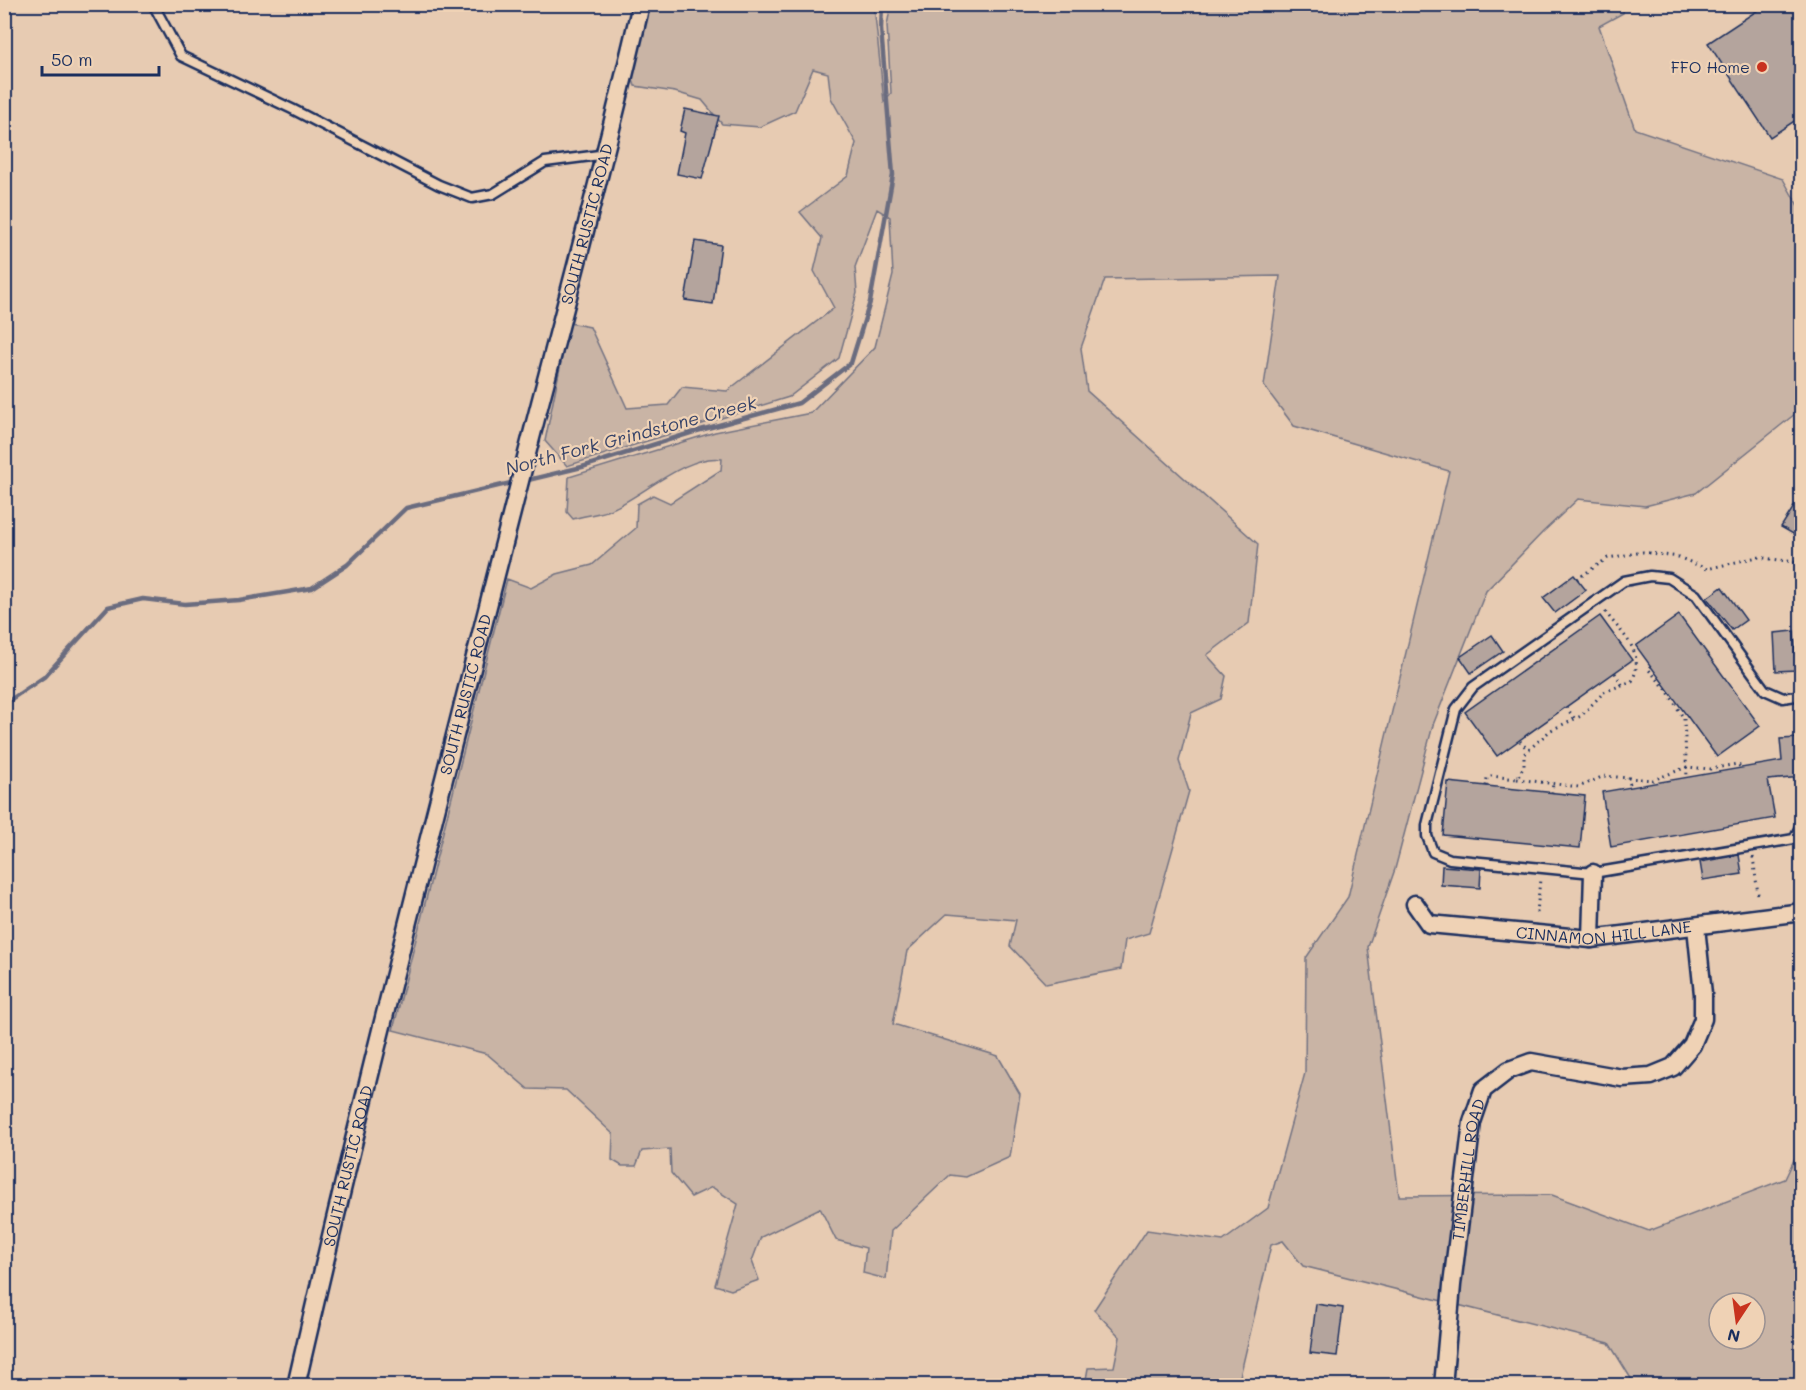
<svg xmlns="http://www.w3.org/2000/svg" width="1806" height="1390" viewBox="0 0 1806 1390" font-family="Mali,sans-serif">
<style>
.green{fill:#c9b4a5;stroke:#727282;stroke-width:1.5;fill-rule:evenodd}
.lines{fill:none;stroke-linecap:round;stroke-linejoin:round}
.stream{stroke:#6b6c7f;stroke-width:4.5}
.building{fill:#b4a49d;stroke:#1b2f5e;stroke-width:1.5}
.service-casing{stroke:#1b2f5e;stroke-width:13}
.minor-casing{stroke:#1b2f5e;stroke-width:21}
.path{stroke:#1b2f5e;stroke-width:3;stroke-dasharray:1.5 4.5;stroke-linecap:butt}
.service{stroke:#efd2b5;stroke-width:8}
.minor{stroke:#efd2b5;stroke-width:16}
.poi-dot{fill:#c8321e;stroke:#efd2b5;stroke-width:2}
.labels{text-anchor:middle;stroke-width:4.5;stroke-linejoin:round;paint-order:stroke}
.poi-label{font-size:16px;fill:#1b2f5e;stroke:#efd2b5;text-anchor:end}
.street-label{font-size:16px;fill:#1b2f5e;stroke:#efd2b5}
.water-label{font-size:18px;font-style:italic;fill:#364369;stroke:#efd2b5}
</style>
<rect width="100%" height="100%" fill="#e7cbb2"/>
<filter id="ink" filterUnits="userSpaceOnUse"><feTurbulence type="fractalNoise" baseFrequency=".0167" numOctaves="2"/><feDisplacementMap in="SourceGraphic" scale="12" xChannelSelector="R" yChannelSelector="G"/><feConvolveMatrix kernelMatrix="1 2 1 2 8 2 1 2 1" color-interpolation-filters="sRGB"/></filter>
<g filter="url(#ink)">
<path class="green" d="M648 5H874L884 102 891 93 887 25 891 5H1624L1623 13 1599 26 1635 129 1783 179 1801 211 1800 410 1696 493 1645 506 1578 499 1543 532 1486 591 1433 725 1395 869 1368 947 1399 1196 1552 1195 1649 1231 1785 1179 1801 1145V1385H1635L1609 1343 1303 1266 1283 1241 1271 1245 1238 1385H1085L1088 1368 1114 1367 1120 1337 1094 1310 1147 1230 1223 1241 1268 1208 1305 1073 1306 958 1348 897 1449 471 1294 426 1264 386 1280 276 1105 279 1081 348 1087 391 1258 544 1249 623 1207 655 1226 676 1221 699 1191 713 1179 761 1189 791 1149 933 1125 940 1121 969 1046 984 1010 946 1016 920 947 914 907 951 893 1024 998 1056 1020 1094 1010 1157 966 1177 950 1175 891 1231 886 1279 863 1273 866 1248 836 1240 820 1208 761 1237 752 1261 759 1280 731 1290 715 1285 738 1204 712 1187 691 1197 671 1173 670 1149 642 1151 636 1166H622L612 1160 613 1134 566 1090 528 1089 487 1054 393 1030 507 579 531 588 557 574 592 565 636 528 637 504 653 495 670 503 721 470 722 459C689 453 643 495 614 508 602 514 586 515 573 519L567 512 569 477 715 432 811 413 875 347 893 275 890 217 877 209 855 267 857 293 839 358 789 397 567 466 545 441 569 323 590 327 627 408 668 405 682 387 727 391 834 308 814 271 822 238 800 212 848 176 856 143 831 98 828 73 813 69 795 111 760 127 722 124 702 100 675 92 635 86 632 77ZM1719 1303H1755V1339H1719Z"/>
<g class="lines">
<g class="stream">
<path d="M524 481 582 467 697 431 799 403 851 363 870 302 893 175 881 29 882 4"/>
<path d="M4 704 44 677 108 607 143 599 185 604 239 600 312 588 347 565 406 508 515 482"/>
</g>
</g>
<g class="building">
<path d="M1767 4H1802V116L1770 137 1708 43Z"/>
<path d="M685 109 719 116 702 179 677 174 685 133 680 131Z"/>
<path d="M695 241 721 245 713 304 685 300Z"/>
<path d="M1802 494V539L1781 527Z"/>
<path d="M1574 575 1586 590 1555 613 1543 598Z"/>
<path d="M1722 587 1746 620 1732 630 1707 598Z"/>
<path d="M1679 615 1760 726 1717 757 1636 646Z"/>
<path d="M1600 616 1632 660 1497 756 1465 712Z"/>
<path d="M1794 631 1796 670 1776 671 1774 633Z"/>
<path d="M1492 635 1503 651 1471 673 1460 657Z"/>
<path d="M1800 738 1802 777 1768 780 1775 818 1611 847 1602 792 1782 761 1780 739Z"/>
<path d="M1448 782 1585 796 1580 848 1443 835Z"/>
<path d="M1739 855 1742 874 1703 880 1700 862Z"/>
<path d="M1442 866 1481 869 1480 888 1441 885Z"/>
<path d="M1316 1304 1343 1308 1337 1356 1310 1353Z"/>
</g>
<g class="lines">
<defs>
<g id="service">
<path d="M153 4 181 56 292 109 439 185 472 198 493 194 545 162 607 154"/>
<path d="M1802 695 1783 698 1765 690 1696 595 1669 578 1650 576 1624 581 1473 687 1456 709 1427 825V836L1433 852 1450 859 1593 873 1794 839 1802 823"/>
<path d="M1794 839 1802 844"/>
</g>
<g id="minor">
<path id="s1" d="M1415 904 1429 924 1591 939 1802 912"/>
<path d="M1591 939 1593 873"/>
<path id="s2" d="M296 1386C369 1067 451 751 532 434 569 291 608 149 641 4"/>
<path id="s3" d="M1443 1386 1452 1285 1472 1122 1483 1090 1509 1070 1531 1062 1622 1078 1651 1076 1673 1067 1692 1045 1703 1019V994L1696 927"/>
</g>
</defs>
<use href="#service" class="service-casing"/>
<use href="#minor" class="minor-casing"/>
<g class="path">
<path d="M1577 579 1608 558 1643 552 1678 557 1707 569 1757 557 1802 563"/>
<path d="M1651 666 1648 669 1667 690 1684 719 1687 777"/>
<path d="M1615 673 1623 686"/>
<path d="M1566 707 1575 719"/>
<path d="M1520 741 1528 750"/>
<path d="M1628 777 1631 788"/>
<path d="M1517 779 1579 787 1604 776 1653 780 1687 767 1710 769 1737 764 1742 768"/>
<path d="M1486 786 1487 778 1491 776 1517 779 1524 766V754L1551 730 1581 716 1604 692 1632 681C1647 650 1619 632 1604 610"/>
<path d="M1552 793 1553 782"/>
<path d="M1753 857 1758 894"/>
<path d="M1537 913 1540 879"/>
</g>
<use href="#service" class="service"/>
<use href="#minor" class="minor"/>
</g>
</g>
<circle class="poi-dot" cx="1762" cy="67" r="6"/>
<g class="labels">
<g class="poi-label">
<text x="1750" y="73">FFO Home</text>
</g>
<g class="street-label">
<text dy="6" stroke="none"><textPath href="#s2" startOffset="1198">SOUTH RUSTIC ROAD</textPath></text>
<text dy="6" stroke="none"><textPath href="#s2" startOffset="712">SOUTH RUSTIC ROAD</textPath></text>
<text dy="6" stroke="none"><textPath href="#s1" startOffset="200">CINNAMON HILL LANE</textPath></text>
<text dy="6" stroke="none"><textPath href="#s2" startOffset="226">SOUTH RUSTIC ROAD</textPath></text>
<text dy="6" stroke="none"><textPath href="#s3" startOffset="218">TIMBERHILL ROAD</textPath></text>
</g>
<g class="water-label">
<text transform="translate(631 436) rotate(-15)" y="6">North Fork Grindstone Creek</text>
</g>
</g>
<rect width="1806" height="1390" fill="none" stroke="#efd2b5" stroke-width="24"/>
<rect x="12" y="12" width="1782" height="1366" fill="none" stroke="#1b2f5e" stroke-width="2" filter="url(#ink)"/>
<g transform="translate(1737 1321) rotate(193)"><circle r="28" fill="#efd2b5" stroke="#9a9192" stroke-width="1.5"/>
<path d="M0-4.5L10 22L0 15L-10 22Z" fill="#c8321e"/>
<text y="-9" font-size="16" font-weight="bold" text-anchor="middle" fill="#1b2f5e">N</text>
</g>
<path d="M42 66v9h117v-9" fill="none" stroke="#1b2f5e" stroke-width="3"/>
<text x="51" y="66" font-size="18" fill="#1b2f5e" stroke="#efd2b5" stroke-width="4.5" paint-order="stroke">50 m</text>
</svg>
